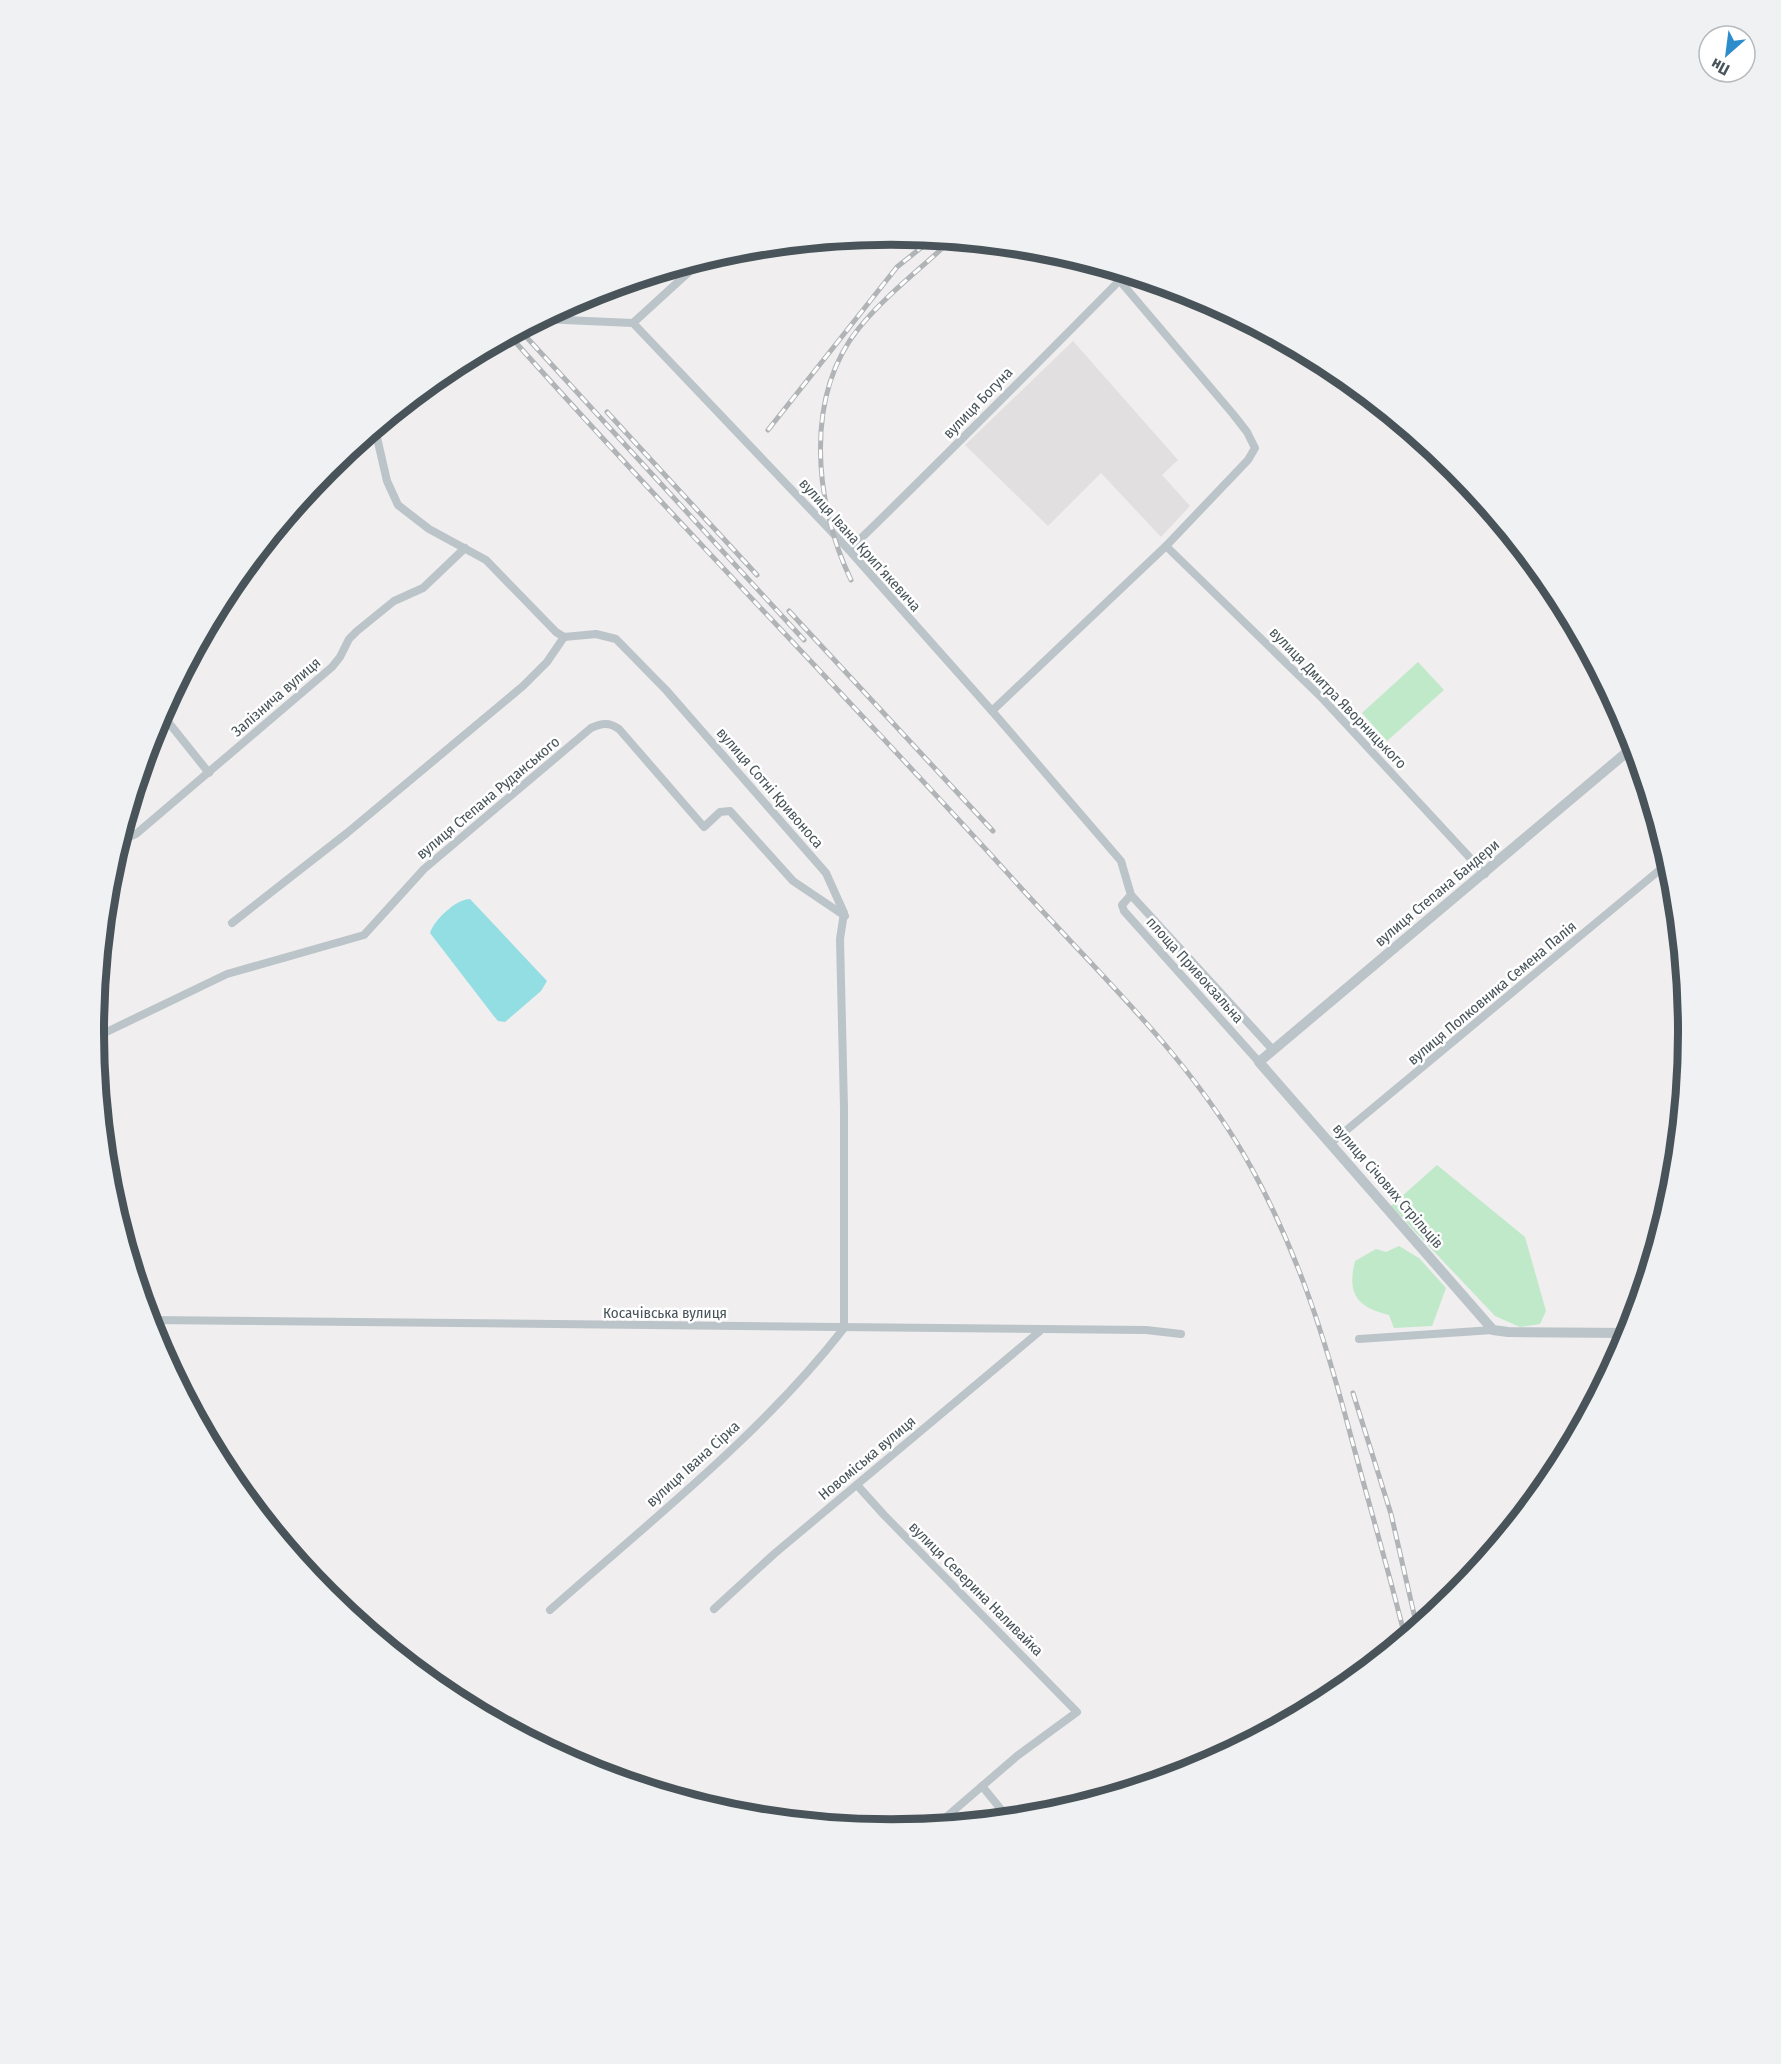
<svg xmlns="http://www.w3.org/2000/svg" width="1781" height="2064" viewBox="0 0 1781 2064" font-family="'Fira Sans Condensed',sans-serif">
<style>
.education{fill:#e1dfdf}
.green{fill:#c0e9ca}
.water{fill:#92dee2}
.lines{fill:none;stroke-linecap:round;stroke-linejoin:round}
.minor{stroke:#bbc4c9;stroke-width:8}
.tertiary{stroke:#bbc4c9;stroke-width:10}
.rail-casing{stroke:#b0b4b7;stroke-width:5}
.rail{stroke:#fff;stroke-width:3;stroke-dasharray:9;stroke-linecap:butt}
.labels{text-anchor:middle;stroke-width:5;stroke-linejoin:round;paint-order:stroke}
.street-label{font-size:15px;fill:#485459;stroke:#fff}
.rim{fill:none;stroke:#485459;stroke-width:8}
</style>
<rect width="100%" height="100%" fill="#f0eeee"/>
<path class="education" d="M1073 341 1178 460 1162 475 1190 506 1161 537 1101 473 1048 526 965 445Z"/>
<g class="green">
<path d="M1418 662 1444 690 1387 741 1362 713Z"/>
<path d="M1437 1165 1525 1237 1546 1311 1540 1324 1520 1327 1495 1316 1391 1206Z"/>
<path d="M1399 1246 1419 1258 1446 1288 1432 1326 1394 1328 1389 1315C1356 1307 1347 1293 1355 1261L1376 1249 1386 1252Z"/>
</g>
<path class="water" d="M470 899 547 981 541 991 505 1022 498 1021 493 1015 430 933C434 920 456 899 470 899Z"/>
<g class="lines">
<g class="minor">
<path d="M541 319 633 323 849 550 992 711 1121 861 1131 895 1273 1050"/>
<path d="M633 323 702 260"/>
<path d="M375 429 387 481 398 505 429 529 486 560 556 632 564 637 596 634 616 639 666 690 826 873 844 913 840 939 844 1108V1328"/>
<path d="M1166 546 1322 698 1485 874"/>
<path d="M849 550C943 459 1034 367 1126 274"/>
<path d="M992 711 1166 546 1248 460 1255 448 1247 432 1233 414 1120 281"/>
<path d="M161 713 209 773"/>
<path d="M119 841 136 834 332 667 340 657 349 639 357 631 394 601 423 588 465 548"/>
<path d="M1131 895 1122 905 1124 911 1259 1062"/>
<path d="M232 923 347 833 523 686 547 662 564 637"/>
<path d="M94 1038 227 974 364 935 424 869 591 728C602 723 609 722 619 729L704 827 720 812 730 811 793 881 845 916"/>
<path d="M1331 1143 1668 863"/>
<path d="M149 1320 1146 1330 1181 1334"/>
<path d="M1359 1339 1493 1330"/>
<path d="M857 1485 884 1515 1077 1712 1017 1756 937 1825"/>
<path d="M1475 1571 1479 1567"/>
<path d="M714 1609 774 1554 1040 1331"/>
<path d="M550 1610C650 1521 762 1434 844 1328"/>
<path d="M982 1786 1008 1818"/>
</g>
<path class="tertiary" d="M1628 1333 1508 1332 1493 1330 1259 1062 1633 747"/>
<defs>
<g id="rail">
<path d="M520 330 804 640"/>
<path d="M510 336C676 523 853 702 1021 888 1102 977 1194 1062 1252 1169 1299 1255 1325 1339 1350 1433 1368 1501 1388 1568 1405 1637"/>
<path d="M607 412 757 575"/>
<path d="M768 430 897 267 932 239"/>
<path d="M851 580C815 505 803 397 859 328 885 296 919 270 948 243"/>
<path d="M789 611 993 831"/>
<path d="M1353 1393 1391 1514 1417 1627"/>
</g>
</defs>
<use href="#rail" class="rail-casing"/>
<use href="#rail" class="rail"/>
</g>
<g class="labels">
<g class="street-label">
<text transform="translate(978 403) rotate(-46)" y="5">вулиця Богуна</text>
<text transform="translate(860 545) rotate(48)" y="5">вулиця Івана Крипʼякевича</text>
<text transform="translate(276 697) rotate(-41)" y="5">Залізнича вулиця</text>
<text transform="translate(1338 698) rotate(46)" y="5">вулиця Дмитра Яворницького</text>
<text transform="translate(770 788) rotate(49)" y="5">вулиця Сотні Кривоноса</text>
<text transform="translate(488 798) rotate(-40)" y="5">вулиця Степана Руданського</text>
<text transform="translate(1437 893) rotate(-40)" y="5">вулиця Степана Бандери</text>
<text transform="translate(1195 970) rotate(48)" y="5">площа Привокзальна</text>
<text transform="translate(1492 993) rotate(-40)" y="5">вулиця Полковника Семена Палія</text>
<text transform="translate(1388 1186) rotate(49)" y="5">вулиця Січових Стрільців</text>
<text x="665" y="1318">Косачівська вулиця</text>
<text transform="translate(867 1458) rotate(-40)" y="5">Новоміська вулиця</text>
<text transform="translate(693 1464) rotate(-42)" y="5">вулиця Івана Сірка</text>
<text transform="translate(976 1589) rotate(45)" y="5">вулиця Северина Наливайка</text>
</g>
</g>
<path d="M0 0H1781V2064H0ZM104 1032a787 787 0 1 1 1574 0a787 787 0 1 1-1574 0Z" fill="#f0f1f2" fill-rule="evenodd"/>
<path class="rim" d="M104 1032a787 787 0 1 1 1574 0a787 787 0 1 1-1574 0Z"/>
<g transform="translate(1727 54) rotate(208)"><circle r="28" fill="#ffffff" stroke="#b6bbbd" stroke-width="1.5"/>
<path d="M0-4.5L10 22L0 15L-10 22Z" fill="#2d8ccb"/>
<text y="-9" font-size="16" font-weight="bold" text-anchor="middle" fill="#485459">Пн</text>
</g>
</svg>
